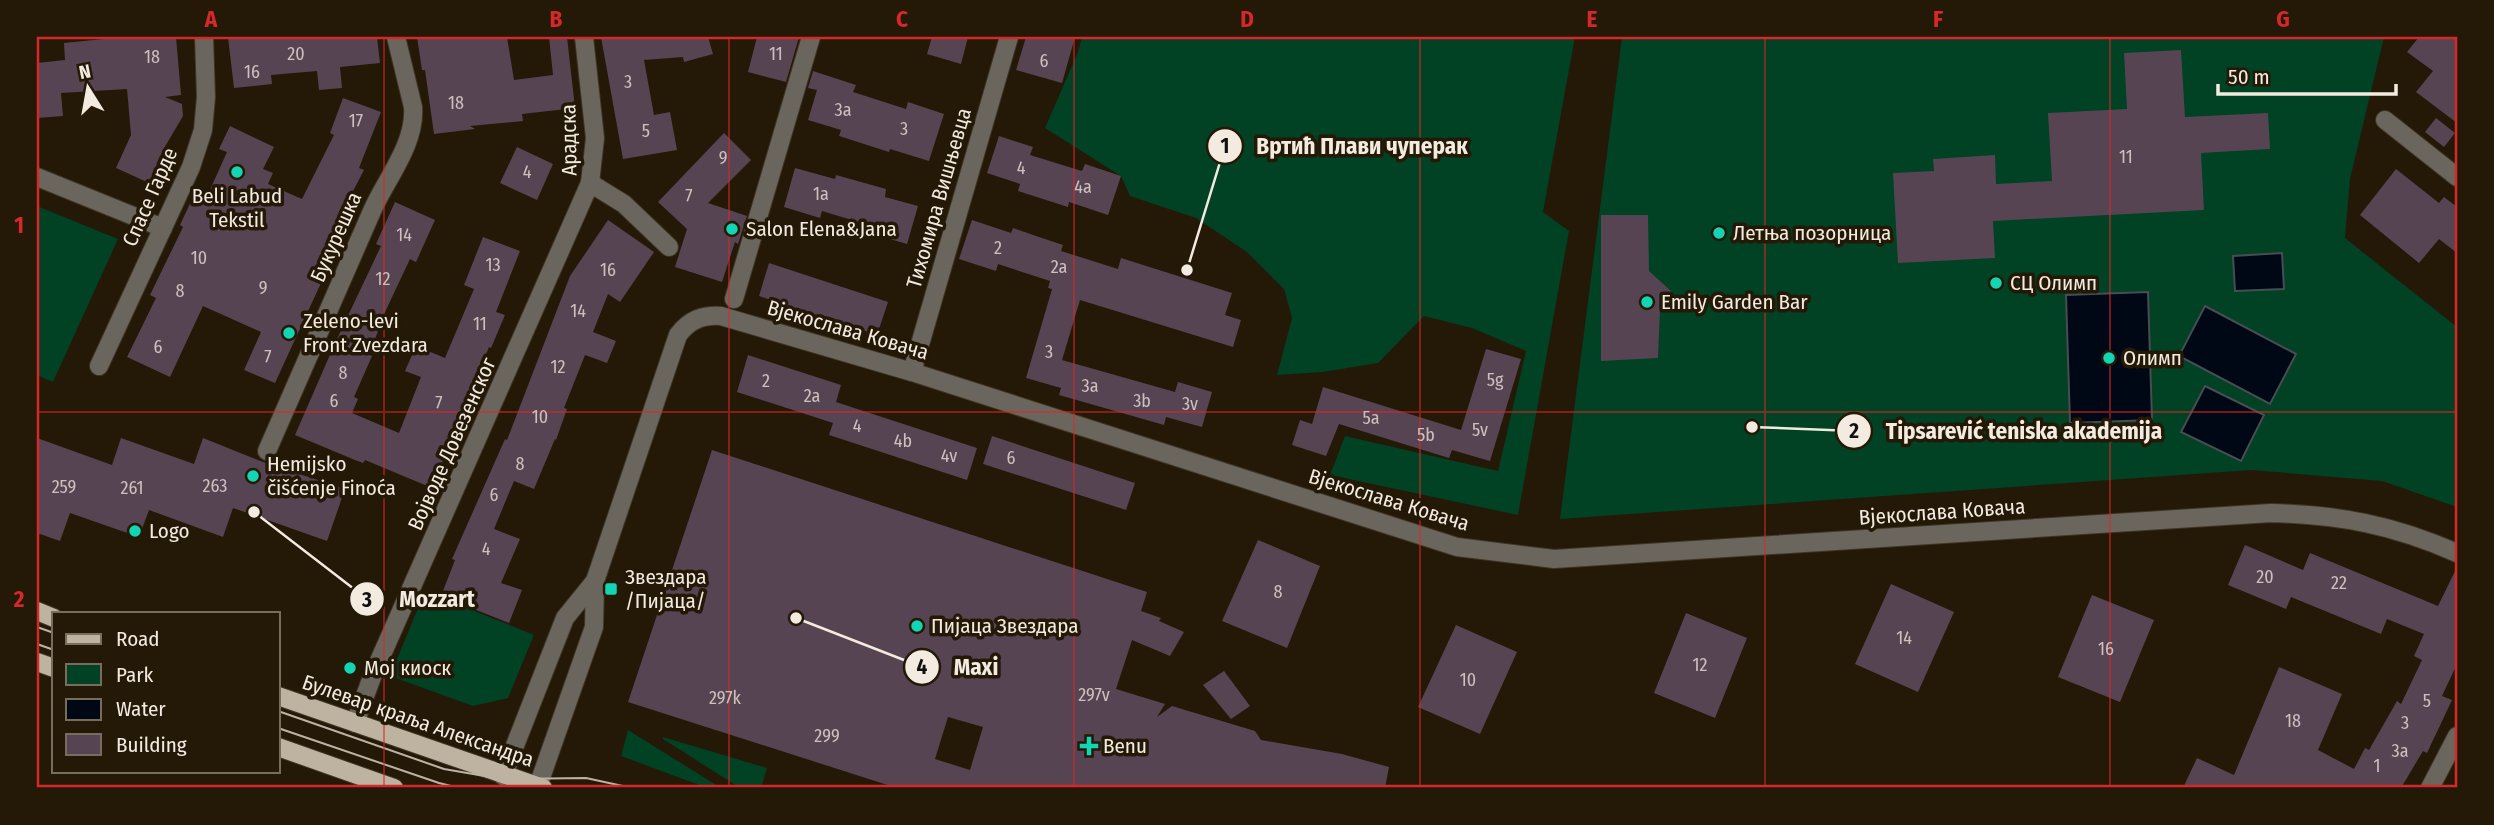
<svg xmlns="http://www.w3.org/2000/svg" width="2494" height="825" viewBox="0 0 2494 825" font-family="'Fira Sans Condensed',sans-serif">
<style>
.green{fill:#014124}
.water{fill:#000815;stroke:#494c52;stroke-width:2}
.building{fill:#564453;fill-rule:evenodd}
.lines{fill:none;stroke-linecap:round;stroke-linejoin:round}
.minor-casing{stroke:#413625;stroke-width:20}
.major-casing{stroke:#413625;stroke-width:20}
.minor{stroke:#6b665d;stroke-width:18}
.major{stroke:#beb3a0;stroke-width:18}
.tram{stroke:#bcb3a7;stroke-width:2}
.grid{fill:none;stroke:#d62828;stroke-width:2;stroke-opacity:0.55}
.poi-dot{fill:#14d5b3;stroke:#241807;stroke-width:2.5}
.labels{text-anchor:middle;stroke-width:7;stroke-linejoin:round;paint-order:stroke}
.number-label{font-size:18px;fill:#ccc1bd}
.street-label{font-size:21px;fill:#f3ebe0;stroke:#241807}
.poi-label{font-size:21px;fill:#f3ebe0;stroke:#241807;text-anchor:start}
.leader{fill:none;stroke:#f3ebe0;stroke-width:2.5}
.callout-dot{fill:#f3ebe0;stroke:#241807;stroke-width:2.5}
.mark-label{font-size:21px;text-anchor:middle;font-weight:bold;fill:#111}
.callout-label{font-size:23px;text-anchor:middle;font-weight:bold;fill:#f3ebe0;stroke:#241807;stroke-width:7;stroke-linejoin:round;paint-order:stroke}
.neatline{fill:none;stroke:#d62828;stroke-width:2.5}
.grid-label{font-size:23px;text-anchor:middle;font-weight:bold;fill:#d62828}
</style>
<rect width="100%" height="100%" fill="#241807"/>
<g class="green">
<path d="M1082 37H1575L1543 212 1569 231 1518 515 1330 475 1345 436 1498 471 1526 351 1472 328 1424 316 1378 363 1323 372 1277 375 1292 318 1284 289 1247 252 1196 218 1130 196 1121 176 1045 128 1078 52Z"/>
<path d="M1622 37H2384L2350 179 2345 238 2457 327V507L2382 481 2251 470 1560 519Z"/>
<path d="M37 206 118 239 53 382 37 375Z"/>
<path d="M425 591 534 635 508 698 473 706 390 676Z"/>
<path d="M628 730 721 788H707L621 756Z"/>
<path d="M663 737 767 768 761 788H740L663 739Z"/>
</g>
<g class="water">
<path d="M2282 253 2284 289 2235 291 2233 256Z"/>
<path d="M2148 292 2152 420 2070 423 2066 295Z"/>
<path d="M2205 306 2296 354 2270 404 2179 356Z"/>
<path d="M2205 386 2264 415 2241 461 2181 432Z"/>
</g>
<g class="building">
<path d="M124 37H176L181 95 165 97 182 104 183 116 163 150 149 183 116 168 131 135 127 89 61 93 63 116 37 118V63L65 60 64 43Z"/>
<path d="M228 37H377L380 63 340 67 342 88 319 90 317 71 271 75 272 84 234 88Z"/>
<path d="M417 37H507L514 80 553 75 549 37H567L575 108 522 114 523 121 470 126 475 129 434 134 425 70H422Z"/>
<path d="M601 37H708L713 54 684 62 683 57 644 60 654 115 670 112 677 150 623 159Z"/>
<path d="M757 37H799L786 82 748 72Z"/>
<path d="M932 37H968L961 64 927 54Z"/>
<path d="M1026 37H1075L1062 83 1016 70Z"/>
<path d="M2419 37H2457V123L2416 92 2433 71 2407 52Z"/>
<path d="M2181 50 2185 117 2268 113 2270 149 2201 153 2204 210 1993 221 1995 258 1898 263 1893 173 1934 171 1933 159 1995 155 1996 184 2052 181 2048 113 2127 109 2124 53Z"/>
<path d="M813 71 856 85 853 92 906 109 908 102 944 114 929 161 890 149 889 152 839 136 841 130 808 120 817 90 808 88Z"/>
<path d="M343 98 381 112 359 168 364 170 340 216 350 220 275 383 244 370 261 332 203 306 170 377 127 357 156 298 150 295 183 227 180 225 194 195 205 201 227 152 219 149 230 126 274 147 263 169 273 173 268 184 302 199 334 135 330 133Z"/>
<path d="M2436 118 2455 133 2444 147 2425 132Z"/>
<path d="M724 133 751 160 708 203 747 216 738 244 735 242 722 282 675 267 687 229 658 202Z"/>
<path d="M999 136 1033 147 1030 155 1082 171 1085 164 1121 176 1108 215 1069 202 1068 207 1018 191 1020 184 987 173Z"/>
<path d="M517 147 553 164 537 200 500 183Z"/>
<path d="M795 168 835 179 836 175 886 189 885 197 918 206 907 244 873 234 875 227 822 211 820 218 784 207Z"/>
<path d="M2396 169 2439 203 2444 197 2457 207V253L2439 239 2419 263 2360 215Z"/>
<path d="M395 202 435 220 416 262 410 259 386 310 369 355 372 356 354 397 358 399 352 413 399 433 421 377 405 371 416 346 445 358 474 289 464 285 483 237 520 251 496 312 505 315 491 348 489 347 432 488 365 460 363 463 355 460 295 435 336 341 381 246 376 244Z"/>
<path d="M1601 215H1648L1649 271 1672 292 1660 309 1658 358 1601 361Z"/>
<path d="M608 220 654 252 620 302 608 294 593 332 616 341 607 363 585 355 564 408 567 409 556 440 555 439 534 489 514 481 494 529 520 539 501 583 522 590 509 623 441 596 455 560 452 559 505 439 507 440 570 276Z"/>
<path d="M972 220 1011 233 1013 228 1036 236 1063 245 1061 251 1118 269 1121 258 1232 293 1225 315 1241 320 1233 347 1080 300 1062 360 1175 392 1178 382 1212 392 1202 427 1166 417 1164 425 1059 395 1061 388 1026 378 1052 289 1048 288 1050 281 998 264 996 271 959 259Z"/>
<path d="M769 263 888 302 877 335 759 296Z"/>
<path d="M1486 349 1521 359 1490 461 1452 450 1449 458 1339 424 1326 456 1292 445 1300 420 1312 424 1323 387 1461 430Z"/>
<path d="M748 355 841 385 836 402 977 448 967 480 829 435 833 423 737 392Z"/>
<path d="M992 436 1135 483 1126 510 983 464Z"/>
<path d="M37 438 112 465 121 438 194 464 203 438 263 462 345 489 327 541 233 508 223 537 149 510 139 537 70 513 60 541 37 533Z"/>
<path d="M712 450 1147 592 1141 611 1161 618 1159 621 1184 632 1170 656 1132 640 1116 689 1165 704 1157 717 1172 706 1255 731 1261 740 1342 754 1389 767 1385 788H897L628 702ZM948 717 983 727 970 770 935 759Z"/>
<path d="M1258 540 1320 566 1287 648 1222 621Z"/>
<path d="M2245 545 2303 570 2310 553 2438 606 2457 567V664L2442 696 2452 700 2427 753 2423 751 2401 788H2183L2197 758 2234 775 2279 667 2342 694 2318 750 2354 769 2365 748 2369 750 2397 701 2401 704 2422 660 2414 656 2424 634 2387 619 2381 634 2291 597 2286 609 2228 585Z"/>
<path d="M1891 584 1954 612 1918 692 1855 664Z"/>
<path d="M2092 595 2154 620 2120 702 2058 677Z"/>
<path d="M1686 613 1747 638 1715 718 1654 693Z"/>
<path d="M1456 625 1517 652 1480 734 1418 707Z"/>
<path d="M1224 671 1250 706 1231 719 1203 685Z"/>
</g>
<g class="lines">
<defs>
<g id="minor">
<path d="M2385 120 2457 177"/>
<path d="M37 177 163 228"/>
<path d="M590 183 624 204 669 247"/>
<path d="M734 299 811 37"/>
<path d="M99 366 191 167 203 130 206 97 204 37"/>
<path d="M912 372 1009 37"/>
<path d="M267 451C302 371 337 291 372 211 386 179 416 144 413 107L396 37"/>
<path d="M355 723 372 677 590 183 595 138 584 37"/>
<path d="M503 776 565 618 595 581"/>
<path d="M538 786 594 627 595 581 678 335C690 319 703 315 721 316L912 372 1457 547 1554 559 2271 513C2341 515 2393 525 2457 553"/>
<path d="M2430 788 2457 736"/>
</g>
<g id="major">
<path d="M37 611 54 618"/>
<path d="M37 662 54 668"/>
<path d="M278 696 543 788"/>
<path d="M278 747 394 788"/>
</g>
</defs>
<use href="#minor" class="minor-casing"/>
<use href="#major" class="major-casing"/>
<use href="#minor" class="minor"/>
<use href="#major" class="major"/>
<g class="tram">
<path d="M37 627 54 633"/>
<path d="M37 644 54 650"/>
<path d="M278 711 444 769 502 779 586 778 632 788"/>
<path d="M278 728 439 783 459 788"/>
</g>
</g>
<path class="grid" d="M384 37V788M729 37V788M1074 37V788M1420 37V788M1765 37V788M2110 37V788M37 412H2457"/>
<g class="poi-dot">
<circle cx="237" cy="172" r="7"/>
<circle cx="732" cy="229" r="7"/>
<circle cx="1719" cy="233" r="7"/>
<circle cx="1996" cy="283" r="7"/>
<circle cx="1647" cy="302" r="7"/>
<circle cx="289" cy="333" r="7"/>
<circle cx="2109" cy="358" r="7"/>
<circle cx="253" cy="476" r="7"/>
<circle cx="135" cy="531" r="7"/>
<rect x="604" y="582" width="14" height="14" rx="3.5"/>
<circle cx="917" cy="626" r="7"/>
<circle cx="350" cy="668" r="7"/>
<path d="M1085.5 735.5h7v7h7v7h-7v7h-7v-7h-7v-7h7z"/>
</g>
<g class="labels">
<g class="number-label">
<text x="296" y="60">20</text>
<text x="776" y="60">11</text>
<text x="152" y="63">18</text>
<text x="1044" y="67">6</text>
<text x="252" y="78">16</text>
<text x="628" y="88">3</text>
<text x="456" y="109">18</text>
<text x="843" y="116">3a</text>
<text x="356" y="127">17</text>
<text x="904" y="135">3</text>
<text x="646" y="137">5</text>
<text x="2126" y="163">11</text>
<text x="723" y="164">9</text>
<text x="1021" y="174">4</text>
<text x="527" y="178">4</text>
<text x="1083" y="193">4a</text>
<text x="821" y="200">1a</text>
<text x="689" y="202">7</text>
<text x="404" y="241">14</text>
<text x="998" y="254">2</text>
<text x="199" y="264">10</text>
<text x="493" y="271">13</text>
<text x="1059" y="273">2a</text>
<text x="608" y="276">16</text>
<text x="383" y="285">12</text>
<text x="263" y="294">9</text>
<text x="180" y="297">8</text>
<text x="578" y="317">14</text>
<text x="480" y="330">11</text>
<text x="158" y="353">6</text>
<text x="1049" y="358">3</text>
<text x="268" y="363">7</text>
<text x="558" y="373">12</text>
<text x="343" y="379">8</text>
<text x="1495" y="386">5g</text>
<text x="766" y="387">2</text>
<text x="1090" y="392">3a</text>
<text x="812" y="402">2a</text>
<text x="334" y="407">6</text>
<text x="1142" y="407">3b</text>
<text x="439" y="409">7</text>
<text x="1190" y="410">3v</text>
<text x="540" y="423">10</text>
<text x="1371" y="424">5a</text>
<text x="857" y="432">4</text>
<text x="1480" y="436">5v</text>
<text x="1426" y="441">5b</text>
<text x="903" y="447">4b</text>
<text x="949" y="462">4v</text>
<text x="1011" y="464">6</text>
<text x="520" y="470">8</text>
<text x="215" y="492">263</text>
<text x="64" y="493">259</text>
<text x="132" y="494">261</text>
<text x="494" y="501">6</text>
<text x="486" y="555">4</text>
<text x="2265" y="583">20</text>
<text x="2339" y="589">22</text>
<text x="1278" y="598">8</text>
<text x="1904" y="644">14</text>
<text x="2106" y="655">16</text>
<text x="1700" y="671">12</text>
<text x="1468" y="686">10</text>
<text x="1094" y="701">297v</text>
<text x="725" y="704">297k</text>
<text x="2427" y="707">5</text>
<text x="2293" y="727">18</text>
<text x="2405" y="729">3</text>
<text x="827" y="742">299</text>
<text x="2400" y="757">3a</text>
<text x="2377" y="772">1</text>
</g>
<g class="street-label">
<text transform="translate(569 140) rotate(-91)" y="7">Арадска</text>
<text transform="translate(150 197) rotate(-66)" y="7">Спасе Гарде</text>
<text transform="translate(939 198) rotate(-74)" y="7">Тихомира Вишњевца</text>
<text transform="translate(336 237) rotate(-66)" y="7">Букурешка</text>
<text transform="translate(848 330) rotate(16)" y="7">Вјекослава Ковача</text>
<text transform="translate(452 444) rotate(-66)" y="7">Војводе Довезенског</text>
<text transform="translate(1389 500) rotate(17)" y="7">Вјекослава Ковача</text>
<text transform="translate(1942 512) rotate(-4)" y="7">Вјекослава Ковача</text>
<text transform="translate(418 721) rotate(19)" y="7">Булевар краља Александра</text>
</g>
<g class="poi-label">
<text x="237" y="203" text-anchor="middle">Beli Labud<tspan x="237" dy="24">Tekstil</tspan></text>
<text x="746" y="236">Salon Elena&amp;Jana</text>
<text x="1733" y="240">Летња позорница</text>
<text x="2010" y="290">СЦ Олимп</text>
<text x="1661" y="309">Emily Garden Bar</text>
<text x="303" y="328">Zeleno-levi<tspan x="303" dy="24">Front Zvezdara</tspan></text>
<text x="2123" y="365">Олимп</text>
<text x="267" y="471">Hemijsko<tspan x="267" dy="24">čišćenje Finoća</tspan></text>
<text x="149" y="538">Logo</text>
<text x="625" y="584">Звездара<tspan x="625" dy="24">/Пијаца/</tspan></text>
<text x="931" y="633">Пијаца Звездара</text>
<text x="364" y="675">Мој киоск</text>
<text x="1103" y="753">Benu</text>
</g>
</g>
<path class="leader" d="M1187 270L1225 146M1752 427L1854 431M254 512L367 599M796 618L922 667"/>
<g class="callout-dot">
<circle cx="1187" cy="270" r="7"/>
<circle cx="1752" cy="427" r="7"/>
<circle cx="254" cy="512" r="7"/>
<circle cx="796" cy="618" r="7"/>
<circle cx="1225" cy="146" r="18"/>
<circle cx="1854" cy="431" r="18"/>
<circle cx="367" cy="599" r="18"/>
<circle cx="922" cy="667" r="18"/>
</g>
<g class="mark-label">
<text x="1225" y="153">1</text>
<text x="1854" y="438">2</text>
<text x="367" y="607">3</text>
<text x="922" y="674">4</text>
</g>
<g class="callout-label">
<text x="1362" y="154">Вртић Плави чуперак</text>
<text x="2024" y="439">Tipsarević teniska akademija</text>
<text x="437" y="607">Mozzart</text>
<text x="976" y="675">Maxi</text>
</g>
<rect width="2494" height="825" fill="none" stroke="#241807" stroke-width="77"/>
<rect x="52" y="612" width="228" height="161" fill="#241807" stroke="#776c5e" stroke-width="2"/>
<rect x="66" y="634" width="35" height="10" fill="#beb3a0" stroke="#776c5e" stroke-width="2"/>
<text x="116" y="646" font-size="21" fill="#f3ebe0">Road</text>
<rect x="66" y="664" width="35" height="21" fill="#014124" stroke="#776c5e" stroke-width="2"/>
<text x="116" y="682" font-size="21" fill="#f3ebe0">Park</text>
<rect x="66" y="699" width="35" height="21" fill="#000815" stroke="#776c5e" stroke-width="2"/>
<text x="116" y="716" font-size="21" fill="#f3ebe0">Water</text>
<rect x="66" y="734" width="35" height="21" fill="#564453" stroke="#776c5e" stroke-width="2"/>
<text x="116" y="752" font-size="21" fill="#f3ebe0">Building</text>
<g transform="translate(88 88) rotate(349)" stroke="#241807" stroke-width="5" paint-order="stroke">
<path d="M0-5L12 26L0 18L-12 26Z" fill="#f3ebe0"/>
<text y="-10" font-size="19" font-weight="bold" text-anchor="middle" fill="#f3ebe0">N</text>
</g>
<path d="M2218 84v10h178v-10" fill="none" stroke="#f3ebe0" stroke-width="3.5"/>
<text x="2228" y="84" font-size="21" fill="#f3ebe0" stroke="#241807" stroke-width="5" paint-order="stroke">50 m</text>
<rect x="38" y="38" width="2418" height="748" class="neatline"/>
<g class="grid-label">
<text x="211" y="27">A</text>
<text x="556" y="27">B</text>
<text x="902" y="27">C</text>
<text x="1247" y="27">D</text>
<text x="1592" y="27">E</text>
<text x="1938" y="27">F</text>
<text x="2283" y="27">G</text>
<text x="19" y="233">1</text>
<text x="19" y="607">2</text>
</g>
</svg>
